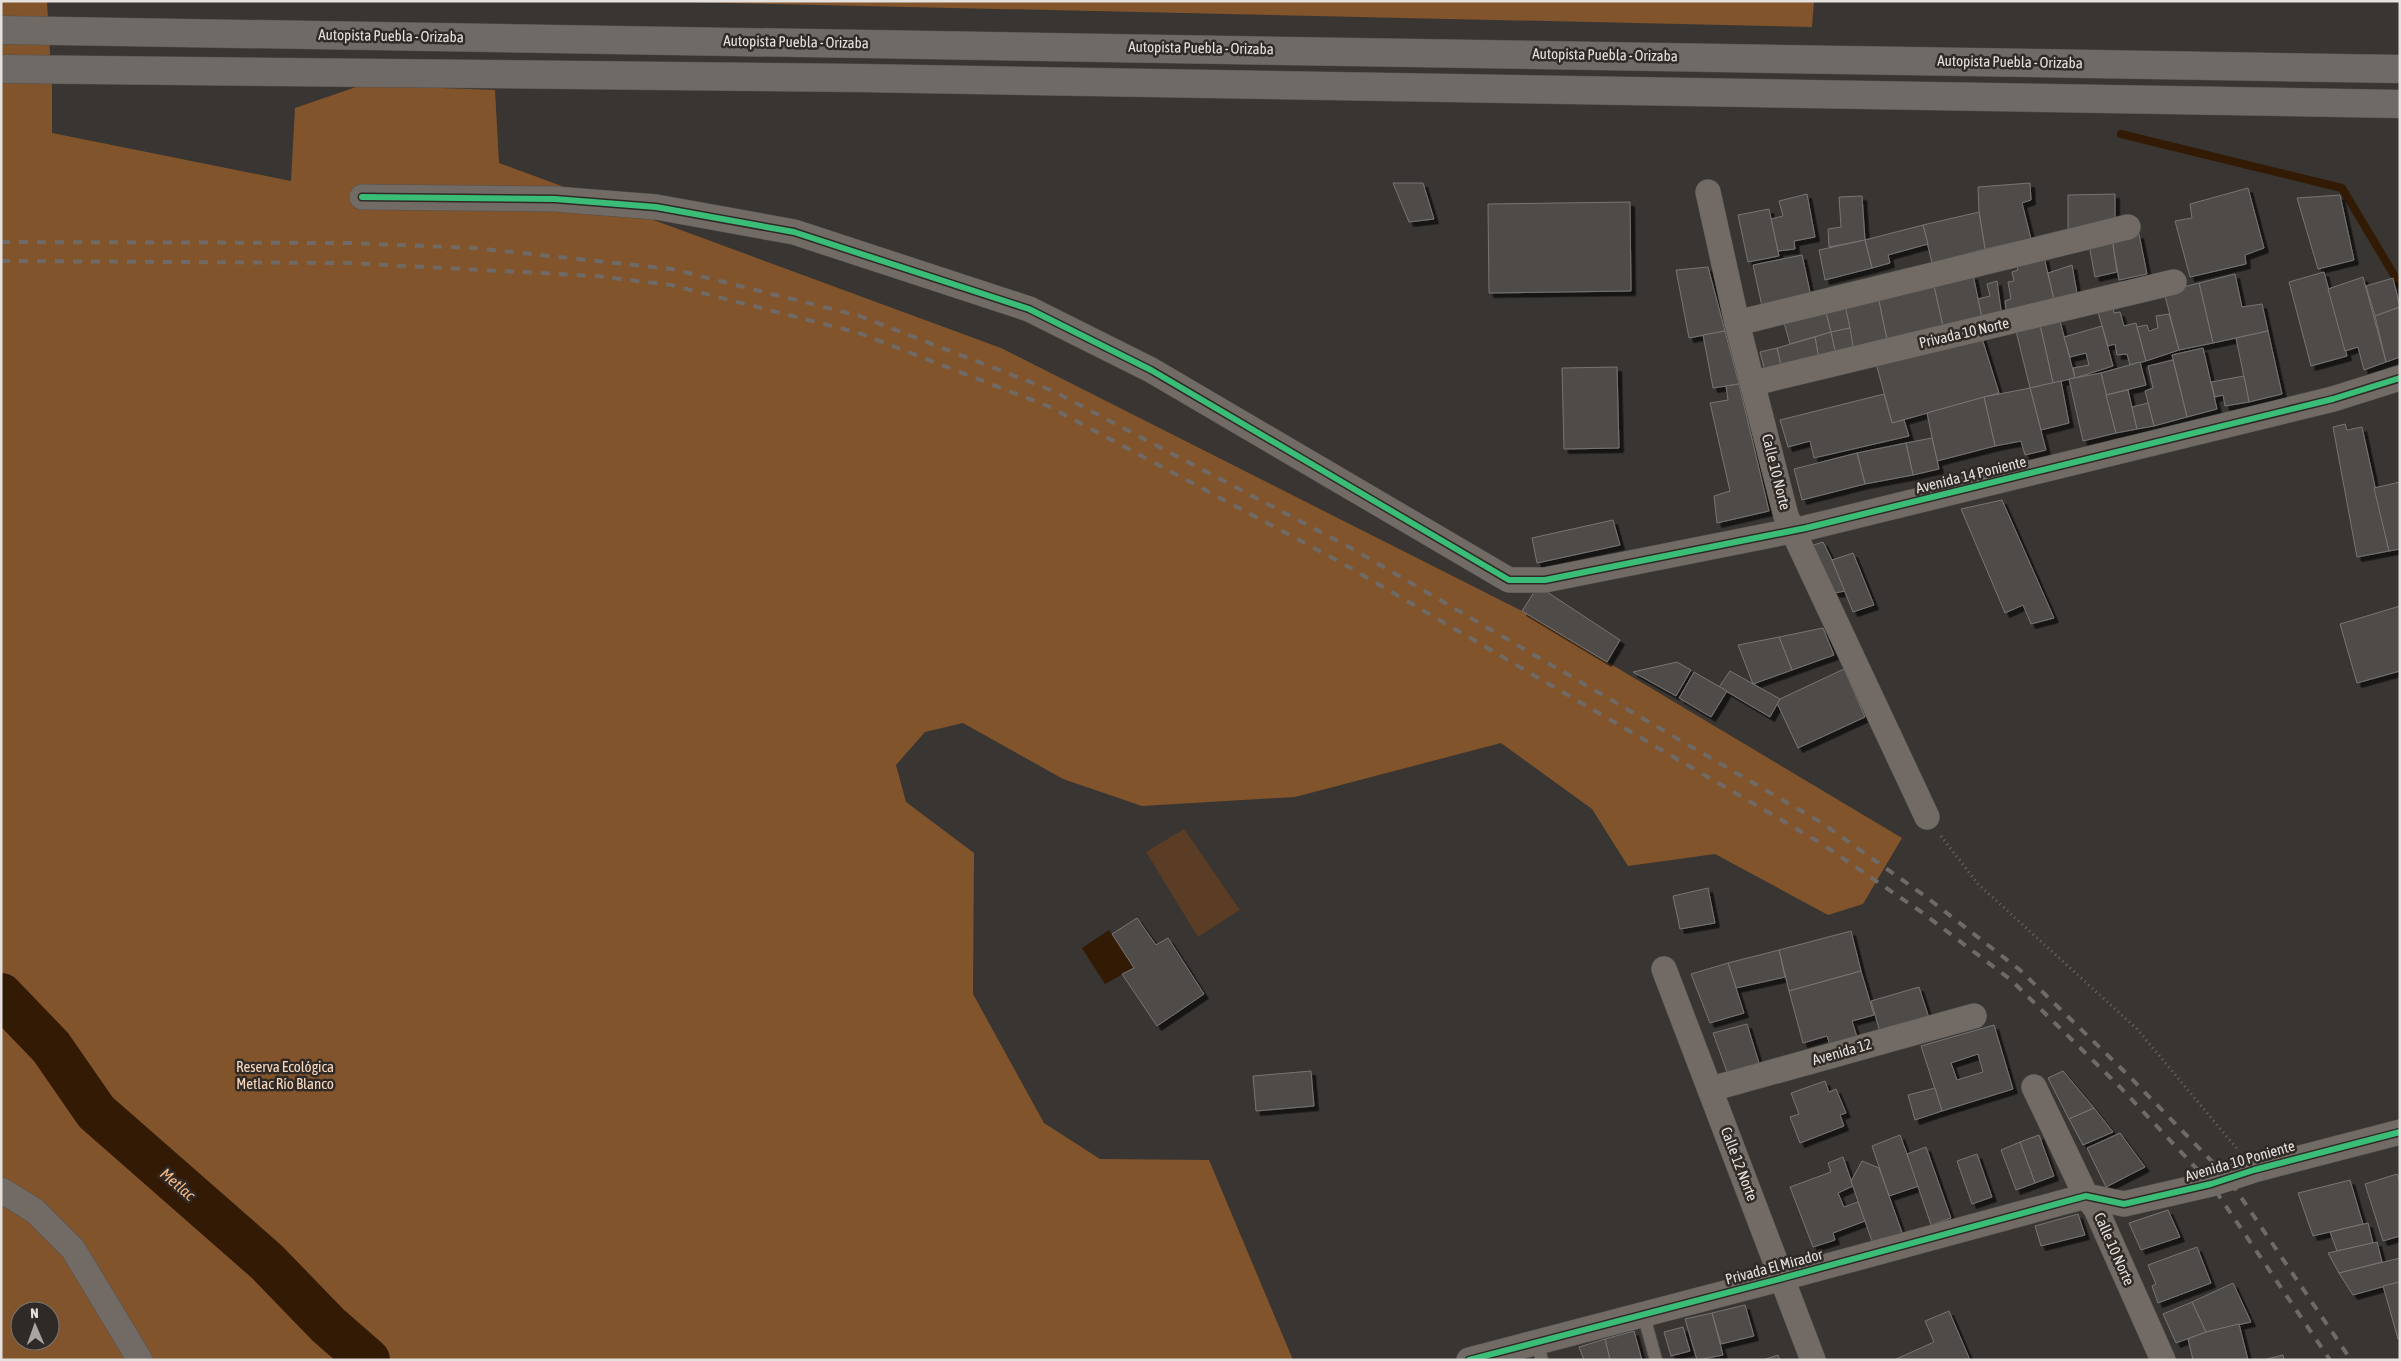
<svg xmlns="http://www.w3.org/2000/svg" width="2401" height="1361" viewBox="0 0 2401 1361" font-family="'Asap Condensed',sans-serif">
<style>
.green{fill:#5a3d24}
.forest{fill:#82542c;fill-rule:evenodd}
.water{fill:#321a04}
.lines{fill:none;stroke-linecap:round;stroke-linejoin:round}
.stream{stroke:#321a04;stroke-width:8}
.river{stroke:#321a04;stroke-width:44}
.building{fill:#4f4c4a;stroke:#777472;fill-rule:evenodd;filter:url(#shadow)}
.service-casing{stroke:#53514e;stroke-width:14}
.minor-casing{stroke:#53514e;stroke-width:26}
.motorway-casing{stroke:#53514e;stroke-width:29}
.path{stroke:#6f6b67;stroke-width:3;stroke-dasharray:1 4;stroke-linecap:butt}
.service{stroke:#726b65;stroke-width:12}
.minor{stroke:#726b65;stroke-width:25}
.motorway{stroke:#6f6a65;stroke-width:28}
.rail{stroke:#6f6a66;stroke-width:4;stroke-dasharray:9 9;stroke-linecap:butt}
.cycleway-casing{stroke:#302a26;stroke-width:9}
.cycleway{stroke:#3abd76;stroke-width:6}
.labels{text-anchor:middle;stroke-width:5;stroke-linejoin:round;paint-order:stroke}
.street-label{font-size:15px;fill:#e5e1de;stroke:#302a26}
.park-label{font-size:15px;fill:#f9d9c0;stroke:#302a26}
.water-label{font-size:16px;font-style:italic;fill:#f9bb88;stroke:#302a26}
</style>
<defs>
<filter id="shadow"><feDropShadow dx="4.5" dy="4.5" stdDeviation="0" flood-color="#0009"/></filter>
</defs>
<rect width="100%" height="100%" fill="#383532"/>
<path class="green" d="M1184 829 1240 910 1198 937 1146 852Z"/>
<g class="forest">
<path d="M1 1H47L52 88V133L291 181 295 108 362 85 495 90 499 163 1001 348 1522 611 1902 838 1863 904 1828 915 1715 854 1628 866 1592 809 1501 743 1295 797 1142 806 1063 779 963 723 925 732 896 765 906 802 974 853 973 994 1044 1123 1100 1159 1209 1160 1293 1360H1ZM20 1311H50V1341H20Z"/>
<path d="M640 1H1814L1812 27Z"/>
</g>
<path class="water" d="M1109 930 1134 968 1105 984 1082 948Z"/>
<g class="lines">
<path class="stream" d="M2121 134 2342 188 2400 285"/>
<path class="river" d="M1 995 51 1047 96 1112 267 1262 328 1325 368 1360"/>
</g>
<g class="building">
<path d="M1393 183H1423L1434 219 1409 222Z"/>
<path d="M2030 183 2031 200 2022 203 2033 247 2016 252 2015 242 1985 249 1979 212 1978 187Z"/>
<path d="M2248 188 2264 248 2245 255 2246 264 2190 277 2175 221 2192 218 2190 204Z"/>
<path d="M1807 194 1815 237 1794 241 1795 249 1778 251 1771 219 1783 216 1779 201Z"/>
<path d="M2115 194V226L2068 229V195Z"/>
<path d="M2340 195 2354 260 2318 269 2297 198Z"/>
<path d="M1862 196 1865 240 1829 247 1828 229 1841 227 1839 197Z"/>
<path d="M1630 202 1631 291 1489 293 1488 204Z"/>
<path d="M1769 209 1779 256 1748 262 1738 215Z"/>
<path d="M1979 212 1985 249 1932 263 1923 225Z"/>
<path d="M1923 225 1928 244 1888 255 1890 263 1872 268 1865 240Z"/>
<path d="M2139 234 2147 274 2119 280 2112 239Z"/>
<path d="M2112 239 2117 272 2095 277 2089 245Z"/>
<path d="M1865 240 1872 268 1825 280 1819 250Z"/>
<path d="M1802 255 1812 301 1763 311 1753 265Z"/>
<path d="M2044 257 2055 304 2007 316 2005 301 2011 299 2008 282 2014 281 2012 272 2018 270 2016 264Z"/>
<path d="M2072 265 2078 299 2055 304 2048 273Z"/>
<path d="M1708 267 1725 331 1689 338 1676 270Z"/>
<path d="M2324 272 2347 356 2311 366 2289 282Z"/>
<path d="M2235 274 2242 307 2262 304 2268 331 2213 343 2199 283Z"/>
<path d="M1973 275 1983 322 1944 331 1933 282Z"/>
<path d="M2363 277 2386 362 2364 370 2358 347 2345 351 2328 289Z"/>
<path d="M2393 278 2400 307 2375 316 2366 286Z"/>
<path d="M1997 281 2002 317 1983 322 1978 299 1990 296 1987 284Z"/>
<path d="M1933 282 1944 331 1888 345 1878 296Z"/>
<path d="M2199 283 2213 343 2179 350 2164 292Z"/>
<path d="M1878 296 1888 345 1854 353 1845 305Z"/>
<path d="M1845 305 1850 328 1831 332 1825 309Z"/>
<path d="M2400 307V357L2386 362 2375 316Z"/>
<path d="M2113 308 2114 313 2120 312 2124 326 2136 323 2146 361 2130 365 2127 354 2117 355 2115 344 2108 346 2098 312Z"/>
<path d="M1825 309 1831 332 1790 344 1783 319Z"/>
<path d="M2169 314 2179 350 2146 361 2137 327 2147 325 2149 331 2158 328 2156 316Z"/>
<path d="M2060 321 2075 378 2053 383 2040 325Z"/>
<path d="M2040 325 2053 383 2030 388 2016 331Z"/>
<path d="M2102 326 2113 366 2075 378 2073 368 2089 365 2086 353 2070 357 2064 337Z"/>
<path d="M1850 328 1854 353 1836 356 1831 332Z"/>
<path d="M1725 331 1739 384 1713 388 1703 335Z"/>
<path d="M2268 331 2282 394 2249 402 2236 338Z"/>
<path d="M1831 332 1836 356 1819 360 1815 337Z"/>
<path d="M1981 335 1999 393 1892 423 1876 363Z"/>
<path d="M1815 337 1819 360 1782 370 1777 348Z"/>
<path d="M1777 348 1782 370 1766 375 1760 352Z"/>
<path d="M2203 348 2217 409 2187 417 2172 355Z"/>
<path d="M2173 360 2187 417 2154 426 2145 391 2153 388 2148 366Z"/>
<path d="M2140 362 2146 385 2106 395 2101 373Z"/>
<path d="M1617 367 1619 448 1564 449 1562 368Z"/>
<path d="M2101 373 2116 433 2083 441 2069 379Z"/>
<path d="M2244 376 2249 402 2225 406 2223 395 2215 397 2211 382Z"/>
<path d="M2061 381 2069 423 2041 430 2030 388Z"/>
<path d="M1739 384 1769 511 1717 523 1714 496 1730 491 1710 403 1728 400 1726 386Z"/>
<path d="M2030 388 2046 450 2025 455 2021 441 1995 446 1984 397Z"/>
<path d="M2128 390 2137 429 2116 433 2106 395Z"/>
<path d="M1884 394 1892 423 1904 420 1909 436 1814 458 1810 441 1788 447 1780 420Z"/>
<path d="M1984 397 1995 446 1937 461 1927 413Z"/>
<path d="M2148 403 2154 426 2137 429 2132 407Z"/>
<path d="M2345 424 2347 430 2362 427 2389 551 2357 557 2333 427Z"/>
<path d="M1932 438 1939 469 1913 475 1906 443Z"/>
<path d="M1906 443 1913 475 1865 484 1857 453Z"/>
<path d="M1857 453 1865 484 1802 500 1794 469Z"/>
<path d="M2400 482V549L2389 551 2374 488Z"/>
<path d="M2002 500 2054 618 2031 624 2023 605 2005 613 1961 509Z"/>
<path d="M1613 520 1620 545 1537 563 1532 538Z"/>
<path d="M1823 542 1832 560 1845 591 1835 593 1810 546Z"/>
<path d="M1853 553 1874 605 1853 612 1832 560Z"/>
<path d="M1538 586 1620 640 1607 662 1522 611Z"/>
<path d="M2400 606V671L2357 683 2340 624Z"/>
<path d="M1823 628 1834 655 1792 670 1779 637Z"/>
<path d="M1779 637 1792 670 1753 684 1738 645Z"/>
<path d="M1677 662 1691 670 1676 696 1633 672Z"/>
<path d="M1844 669 1865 717 1798 748 1777 703 1780 699Z"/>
<path d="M1730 671 1780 699 1770 717 1719 687Z"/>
<path d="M1694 672 1727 691 1711 717 1679 698Z"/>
<path d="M1708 888 1715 923 1680 929 1673 896Z"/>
<path d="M1137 918 1156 945 1168 938 1204 994 1157 1026 1122 974 1134 968 1112 934Z"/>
<path d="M1851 931 1861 971 1789 991 1779 950Z"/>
<path d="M1779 950 1785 977 1736 988 1728 963Z"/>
<path d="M1728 963 1744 1013 1710 1023 1691 974Z"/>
<path d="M1861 971 1874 1015 1852 1021 1857 1037 1830 1045 1827 1036 1803 1043 1789 991Z"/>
<path d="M1919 987 1929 1018 1880 1032 1871 1001Z"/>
<path d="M1747 1024 1759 1063 1727 1072 1713 1033Z"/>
<path d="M1994 1025 2013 1089 1942 1111 1921 1046ZM1978 1054 1983 1072 1957 1080 1951 1063Z"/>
<path d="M1311 1071 1314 1106 1256 1111 1253 1076Z"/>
<path d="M2063 1071 2094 1108 2069 1119 2048 1078Z"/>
<path d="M1825 1081 1829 1092 1836 1089 1846 1113 1840 1115 1844 1126 1800 1143 1790 1117 1799 1114 1791 1093Z"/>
<path d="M1935 1088 1942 1111 1915 1120 1908 1095Z"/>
<path d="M2094 1108 2113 1132 2083 1145 2069 1119Z"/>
<path d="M2120 1133 2145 1167 2106 1187 2087 1148Z"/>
<path d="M1900 1135 1919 1186 1889 1196 1872 1146Z"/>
<path d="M2039 1135 2054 1176 2035 1183 2020 1142Z"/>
<path d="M2020 1142 2035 1183 2016 1190 2001 1150Z"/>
<path d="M1926 1147 1951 1218 1931 1225 1907 1154Z"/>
<path d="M1977 1154 1992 1197 1972 1204 1957 1161Z"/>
<path d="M1843 1157 1853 1186 1838 1193 1844 1207 1858 1202 1865 1221 1833 1233 1835 1240 1813 1247 1790 1187 1831 1172 1828 1163Z"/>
<path d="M1862 1161 1879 1168 1904 1238 1874 1247 1851 1181Z"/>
<path d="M2397 1174 2400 1182V1236L2383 1241 2365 1184Z"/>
<path d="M2350 1180 2363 1224 2313 1236 2298 1193Z"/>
<path d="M2168 1210 2180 1237 2141 1250 2129 1223Z"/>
<path d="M2078 1214 2085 1235 2041 1246 2035 1226Z"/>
<path d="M2368 1223 2373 1243 2337 1251 2330 1232Z"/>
<path d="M2377 1242 2382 1262 2339 1273 2328 1253Z"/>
<path d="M2197 1247 2211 1283 2158 1303 2152 1286 2156 1284 2148 1265Z"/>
<path d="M2400 1258V1282L2353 1295 2339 1273Z"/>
<path d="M2400 1282V1339H2398L2383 1286Z"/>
<path d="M2233 1283 2251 1322 2206 1332 2192 1302Z"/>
<path d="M2192 1302 2206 1332 2176 1343 2163 1314Z"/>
<path d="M1745 1305 1754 1336 1721 1344 1712 1313Z"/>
<path d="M1949 1311 1970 1360H1894L1934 1342 1925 1321Z"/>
<path d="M1712 1313 1723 1355 1697 1360 1685 1319Z"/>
<path d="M2239 1324 2248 1360H2193L2188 1339 2206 1332Z"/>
<path d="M1683 1327 1690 1351 1671 1356 1664 1332Z"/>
<path d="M1634 1331 1642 1360H1610L1605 1339Z"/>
<path d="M1605 1339 1610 1360H1584L1579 1347Z"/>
<path d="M1778 1355 1780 1360H1763Z"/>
<path d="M2283 1355 2284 1360H2263Z"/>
</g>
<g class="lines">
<defs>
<g id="service">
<path d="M1643 1313 1656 1360"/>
<path d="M1536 1341 1542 1360"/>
</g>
<g id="minor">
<path d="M1708 192 1737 323 1786 516 1927 817"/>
<path d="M362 197 555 199 656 207 794 232 1029 309 1151 370 1509 580H1545L1806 528 2333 399 2400 378"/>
<path d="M1737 323 2128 227"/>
<path d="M1754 383 2174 282"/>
<path d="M1664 969 1813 1360"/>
<path d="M2034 1087 2086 1196 2096 1209 2163 1360"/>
<path d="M1711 1089 1974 1016"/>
<path d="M1 1190 35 1211 73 1249 140 1360"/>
<path d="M1469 1360 1783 1278 2086 1196 2124 1204 2211 1184 2254 1170 2400 1132"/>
</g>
<g id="motorway">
<path d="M1 30 2400 69"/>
<path d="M1 69 860 78 2400 104"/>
</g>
</defs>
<use href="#service" class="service-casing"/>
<use href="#minor" class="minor-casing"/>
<use href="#motorway" class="motorway-casing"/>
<path class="path" d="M1941 836 1978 884 2137 1029 2238 1150"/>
<use href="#service" class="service"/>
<use href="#minor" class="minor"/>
<use href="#motorway" class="motorway"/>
<g class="rail">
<path d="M1 242 349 243 475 248 672 269 860 316 1053 391 1351 548 1822 823 1925 896 2020 970 2128 1075 2228 1178 2351 1360"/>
<path d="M1 261 349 263 597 276 671 285 859 333 1048 406 1342 563 1819 842 1920 911 2011 980 2120 1087 2211 1184 2330 1360"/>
</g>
<defs>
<g id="cycleway">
<path d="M362 197 555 199 656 207 794 232 1029 309 1151 370 1509 580H1545L1806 528 2333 399 2400 378"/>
<path d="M1469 1360 1783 1278 2086 1196 2124 1204 2211 1184 2254 1170 2400 1132"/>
</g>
</defs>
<use href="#cycleway" class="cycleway-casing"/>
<use href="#cycleway" class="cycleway"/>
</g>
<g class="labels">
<g class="street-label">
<text transform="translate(391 36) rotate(1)" y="5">Autopista Puebla - Orizaba</text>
<text transform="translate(796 42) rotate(1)" y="5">Autopista Puebla - Orizaba</text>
<text transform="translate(1201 48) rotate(1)" y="5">Autopista Puebla - Orizaba</text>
<text transform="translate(1605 55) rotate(1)" y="5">Autopista Puebla - Orizaba</text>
<text transform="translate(2010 62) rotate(1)" y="5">Autopista Puebla - Orizaba</text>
<text transform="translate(1964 333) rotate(-13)" y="5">Privada 10 Norte</text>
<text transform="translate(1776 472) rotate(76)" y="5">Calle 10 Norte</text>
<text transform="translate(1971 475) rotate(-14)" y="5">Avenida 14 Poniente</text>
<text transform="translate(1842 1052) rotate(-16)" y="5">Avenida 12</text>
<text transform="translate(2240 1161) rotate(-16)" y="5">Avenida 10 Poniente</text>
<text transform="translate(1739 1164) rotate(69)" y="5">Calle 12 Norte</text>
<text transform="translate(2114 1249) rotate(66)" y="5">Calle 10 Norte</text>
<text transform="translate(1774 1267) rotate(-15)" y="5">Privada El Mirador</text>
</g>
<g class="park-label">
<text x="285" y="1072">Reserva Ecológica<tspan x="285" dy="17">Metlac Río Blanco</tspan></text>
</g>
<g class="water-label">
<text transform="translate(178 1184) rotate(41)" y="6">Metlac</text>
</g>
</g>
<rect width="2401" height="1361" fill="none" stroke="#e5e1de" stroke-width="5"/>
<g transform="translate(35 1326) rotate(358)"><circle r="24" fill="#302a26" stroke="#787370"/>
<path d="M0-4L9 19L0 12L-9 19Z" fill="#a8a5a2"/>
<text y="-8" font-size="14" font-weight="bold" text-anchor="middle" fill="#e5e1de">N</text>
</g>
</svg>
